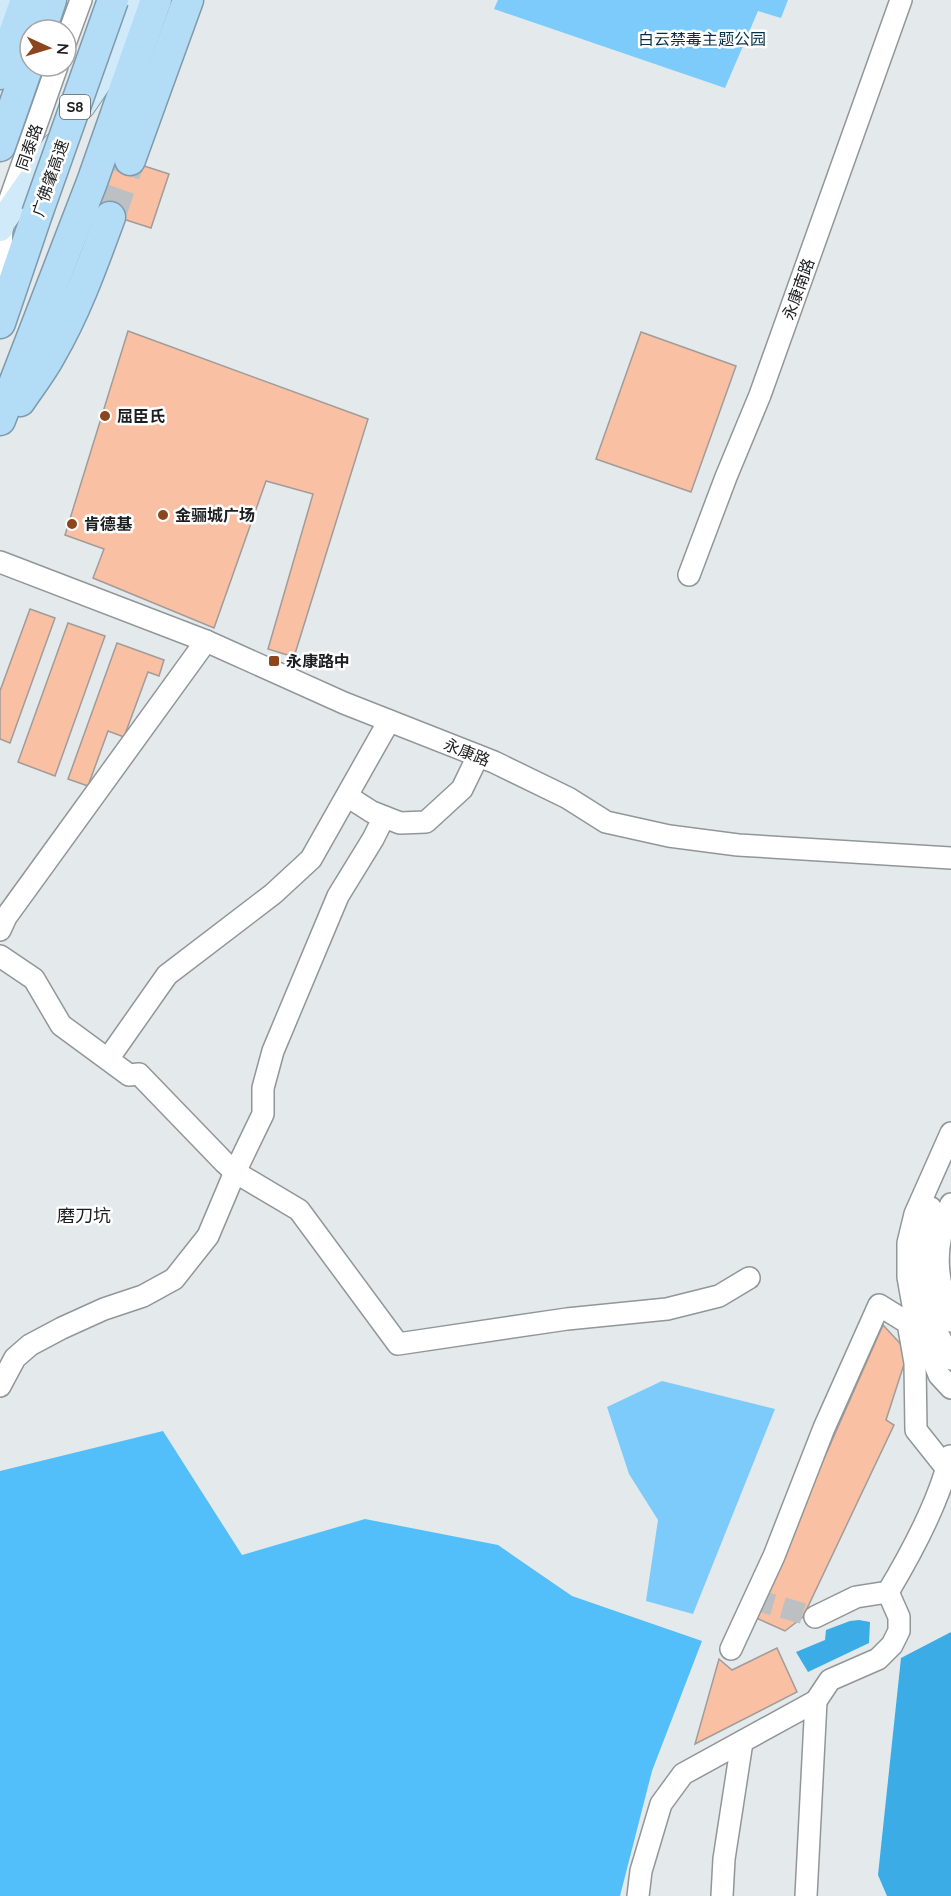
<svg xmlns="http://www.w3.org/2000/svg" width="951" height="1896" viewBox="0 0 951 1896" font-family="Quicksand,'Noto Sans SC',sans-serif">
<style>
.green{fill:#7ccbfa}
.forest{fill:#52bffa}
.water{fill:#3bace5}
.building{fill:#fac0a3;stroke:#a19c99;stroke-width:1.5}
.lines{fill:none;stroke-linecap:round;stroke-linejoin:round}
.minor-tunnel{stroke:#bcc0c3;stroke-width:21;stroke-dasharray:21 10;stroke-linecap:butt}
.highway-tunnel{stroke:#bcc0c3;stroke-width:30;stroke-dasharray:30 15;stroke-linecap:butt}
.minor-casing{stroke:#919699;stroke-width:24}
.major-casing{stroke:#7e9aab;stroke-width:28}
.highway-casing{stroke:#7e9aab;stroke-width:33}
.minor{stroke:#fff;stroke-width:21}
.major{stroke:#d1eafa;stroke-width:26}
.highway{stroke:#b3dcf6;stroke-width:30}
.highway-bridge-casing{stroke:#7e9aab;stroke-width:33;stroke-linecap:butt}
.highway-bridge{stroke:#b3dcf6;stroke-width:30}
.poi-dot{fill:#8b461d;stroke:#fff;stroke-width:2}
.labels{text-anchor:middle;stroke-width:5;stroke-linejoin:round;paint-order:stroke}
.shield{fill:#fff;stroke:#616263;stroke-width:1.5}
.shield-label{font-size:15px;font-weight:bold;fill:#1d1e20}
.park-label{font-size:16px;fill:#003047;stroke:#fff}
.street-label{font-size:16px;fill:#1d1e20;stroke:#fff}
.poi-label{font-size:16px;font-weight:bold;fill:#1d1e20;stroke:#fff;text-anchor:start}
.neighbourhood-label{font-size:18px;fill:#1d1e20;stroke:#fff}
</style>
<rect width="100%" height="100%" fill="#e4e9ec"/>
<g class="green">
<path d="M498 0H788L781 18 758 11 725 88 494 9Z"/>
<path d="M662 1381 775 1409 693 1614 646 1601 658 1520 629 1474 607 1407Z"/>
</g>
<path class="forest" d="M163 1431 242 1555 365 1519 498 1545 572 1596 702 1641 652 1771 620 1896H0V1471Z"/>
<g class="water">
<path d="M859 1620 870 1622 869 1643 808 1672 796 1652 825 1640 826 1630 850 1621Z"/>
<path d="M951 1632V1896H887L878 1875 901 1658Z"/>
</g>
<g class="building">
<path d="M104 153 169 174 151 228 86 207Z"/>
<path d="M128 331 368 419 294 657 268 649 313 494 266 481 214 628 93 578 104 549 65 535Z"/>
<path d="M641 332 736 366 691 492 596 459Z"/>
<path d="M30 609 55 618 10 743 0 739V691Z"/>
<path d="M68 623 105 636 55 776 18 762Z"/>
<path d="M117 643 164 660 159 676 148 672 124 737 108 731 88 786 68 779Z"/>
<path d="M883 1325 908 1352 886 1420 894 1425 803 1617 785 1631 754 1617Z"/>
<path d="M777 1648 797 1692 695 1744 719 1659 732 1670Z"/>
</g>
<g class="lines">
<path class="minor-tunnel" d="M753 1599 815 1617"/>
<path class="highway-tunnel" d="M110 217 130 160"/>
<defs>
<g id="minor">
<path d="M66 41 81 0"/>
<path d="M0 300 2 222 57 66"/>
<path d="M0 562 206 641 344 703 494 762 568 798 606 822 669 836 738 845 951 858"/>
<path d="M689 575 726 477 760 395 901 0"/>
<path d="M347 796 372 812 400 823 426 822 462 789 478 756"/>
<path d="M0 930 6 917 206 641"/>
<path d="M0 956 34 979 61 1025 129 1075 139 1074 224 1162 235 1172 299 1210 398 1344 567 1319 667 1309 719 1296 749 1278"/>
<path d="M108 1059 167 975 273 894 311 859 389 721"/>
<path d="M951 1133 915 1214 908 1243V1277L914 1311 939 1375 951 1388"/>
<path d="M951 1204C932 1248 936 1278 951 1321"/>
<path d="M931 1208C919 1238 920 1287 931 1318 935 1332 945 1346 951 1359"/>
<path d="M0 1386 15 1358 30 1345 62 1328 104 1309 143 1296 174 1279 208 1236 235 1172 263 1114V1088L273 1051 338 896 373 839 384 817"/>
<path d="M815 1617 856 1597 888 1592C912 1552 939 1501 950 1456"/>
<path d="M731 1649 774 1556 824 1428 879 1305 908 1323 915 1363 916 1430 947 1469 951 1470"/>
<path d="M638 1896 641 1871 661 1804 683 1774 816 1701 830 1680 878 1659 892 1645 899 1631V1617L888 1592"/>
<path d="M722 1896 724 1859 742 1742"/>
<path d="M806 1896 816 1701"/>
</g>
<g id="major">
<path d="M0 28 9 0"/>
<path d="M82 106C106 72 127 39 140 0"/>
<path d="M0 228 2 222 55 146"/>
</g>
<g id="highway">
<path d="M41 30 51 0"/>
<path d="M0 74 26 0"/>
<path d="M0 146 30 60"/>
<path d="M130 160 188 0"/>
<path d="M0 323 37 214"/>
<path d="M20 401C30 386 42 371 51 354 76 311 93 263 110 217"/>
<path d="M0 420 92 182 156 0"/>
</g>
</defs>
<use href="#minor" class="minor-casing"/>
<use href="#major" class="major-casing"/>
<use href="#highway" class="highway-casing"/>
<use href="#minor" class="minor"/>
<use href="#major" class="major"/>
<use href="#highway" class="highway"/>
<defs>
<path id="highway-bridge" d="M37 214 113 0"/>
</defs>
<use href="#highway-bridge" class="highway-bridge-casing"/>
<use href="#highway-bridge" class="highway-bridge"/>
</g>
<g class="poi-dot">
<circle cx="105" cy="416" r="6"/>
<circle cx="163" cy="515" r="6"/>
<circle cx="72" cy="524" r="6"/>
<rect x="268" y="655" width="12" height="12" rx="3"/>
</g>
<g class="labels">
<rect class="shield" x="60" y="95" width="30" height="24" rx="4.5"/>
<g class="shield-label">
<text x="75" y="112">S8</text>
</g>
<g class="park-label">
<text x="702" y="45">白云禁毒主题公园</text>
</g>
<g class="street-label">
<text transform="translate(29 147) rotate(-71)" y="6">同泰路</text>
<text transform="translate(50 178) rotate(-71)" y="6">广佛肇高速</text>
<text transform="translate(798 289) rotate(-70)" y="6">永康南路</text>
<text transform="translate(467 752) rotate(22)" y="6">永康路</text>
</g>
<g class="poi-label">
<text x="117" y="422">屈臣氏</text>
<text x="175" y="521">金骊城广场</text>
<text x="84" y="530">肯德基</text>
<text x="286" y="667">永康路中</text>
</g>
<g class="neighbourhood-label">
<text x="84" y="1222">磨刀坑</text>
</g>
</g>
<g transform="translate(48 48) rotate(94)"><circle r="28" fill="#ffffff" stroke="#a5a5a6" stroke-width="1.5"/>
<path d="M0-4.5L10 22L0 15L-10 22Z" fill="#8b461d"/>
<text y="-9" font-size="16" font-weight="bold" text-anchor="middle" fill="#1d1e20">N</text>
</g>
</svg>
